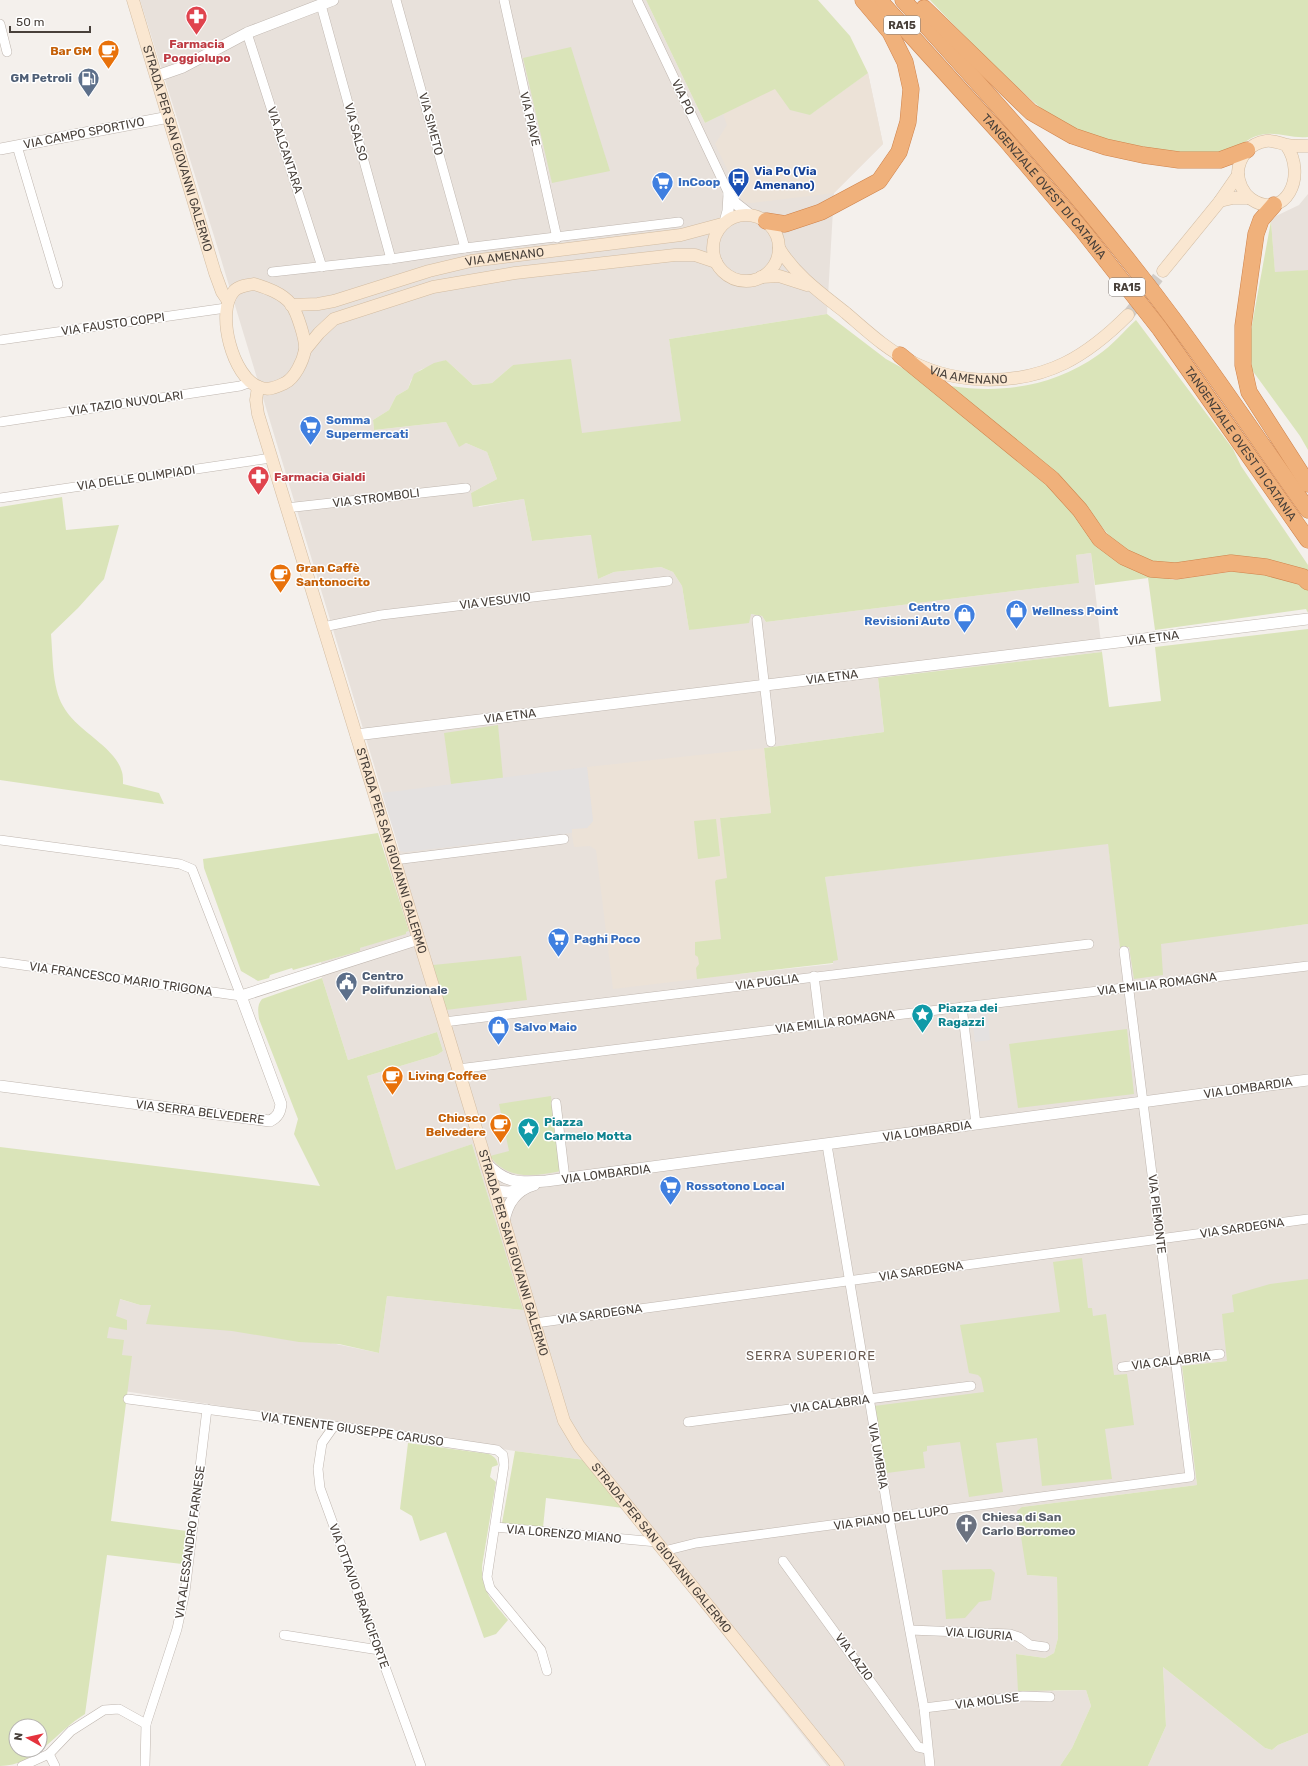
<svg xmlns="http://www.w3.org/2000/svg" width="1308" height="1766" viewBox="0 0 1308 1766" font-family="Rubik,sans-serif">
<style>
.residential{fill:#e8e1db}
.education{fill:#ece2d7}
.green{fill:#dae4b9;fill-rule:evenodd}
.parking{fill:#e4e1e0}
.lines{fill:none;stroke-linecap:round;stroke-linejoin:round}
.secondary-tunnel{stroke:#d2cdc8;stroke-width:12;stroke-dasharray:12 6;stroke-linecap:butt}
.minor-casing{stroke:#bfb6af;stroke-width:10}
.tertiary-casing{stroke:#bfb6af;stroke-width:12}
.secondary-casing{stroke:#d2bca2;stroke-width:13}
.motorway-casing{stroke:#cf834c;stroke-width:17}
.minor{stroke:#fff;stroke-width:9}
.tertiary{stroke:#fff;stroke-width:11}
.secondary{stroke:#fae7d1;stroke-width:12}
.motorway{stroke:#f0b17b;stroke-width:16}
.labels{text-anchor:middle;stroke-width:3;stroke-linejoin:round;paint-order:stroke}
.shield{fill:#fff;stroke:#7f7975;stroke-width:1}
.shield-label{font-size:11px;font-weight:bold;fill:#48403a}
.health-label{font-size:12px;font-weight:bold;fill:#be3a42;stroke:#fff}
.food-label{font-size:12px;font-weight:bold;fill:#c56008;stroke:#fff;text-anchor:end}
.service-label{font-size:12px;font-weight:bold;fill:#4e5e75;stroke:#fff;text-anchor:end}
.street-label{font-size:12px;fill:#48403a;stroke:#fff}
.transit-label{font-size:12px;font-weight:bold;fill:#164399;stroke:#fff;text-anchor:start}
.shop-label{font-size:12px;font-weight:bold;fill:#366cbe;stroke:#fff;text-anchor:start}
.culture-label{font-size:12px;font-weight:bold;fill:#0d838f;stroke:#fff;text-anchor:start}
.worship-label{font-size:12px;font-weight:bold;fill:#5b616d;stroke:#fff;text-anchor:start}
.neighbourhood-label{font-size:13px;letter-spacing:1px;fill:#6a5b52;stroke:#fff}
</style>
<rect width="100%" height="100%" fill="#f4f0ec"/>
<g class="residential">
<path d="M140 0H646L705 123 775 88 810 115 868 73 883 144 834 193 827 314 669 339 682 421 582 434 513 365 492 383 473 385 446 360 420 370 411 380 408 389 396 396 389 410 373 420 374 430 446 422 459 446 466 443 487 452 497 479 471 493 479 507 524 499 532 541 592 535 598 579 614 572 661 567 673 572 682 586 689 630 751 614 762 616 766 622 1078 583 1076 555 1091 553 1102 652 878 678 884 732 764 748 720 818 739 974 833 964 825 877 1108 843 1121 948 1308 924V1402L1271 1356 1182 1366 1197 1485 1022 1507 1027 1575 1057 1577 1058 1638 1054 1653 1045 1658 1016 1654 1054 1691 1086 1690 1091 1706 1072 1748 1060 1766H827L585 1460 515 1451 117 1390 103 1348 109 1296 140 1305H151L379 1353 387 1296 522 1310 472 1144 396 1171 367 1076 437 1055 443 1051 437 1032 348 1060 322 978 321 962 359 951 360 948 409 931 385 854 400 851 214 236Z"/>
<path d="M1308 194V270L1275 273 1271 221 1276 216 1299 205Z"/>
<path d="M1163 1667 1265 1748 1272 1750 1278 1745 1308 1733V1766H1148L1166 1726Z"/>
</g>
<g class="education">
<path d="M868 73 883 144 834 193 751 203 743 202 715 144 727 125 723 114 775 88 790 110 810 115Z"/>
<path d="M764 748 771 813 720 818 739 974 613 989 596 850 590 846 574 847 571 829 587 828 593 821 587 767Z"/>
</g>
<g class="green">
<path d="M646 0H818L850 36 868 73 810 115 790 110 775 89 705 123Z"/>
<path d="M930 0H1308V137C1292 139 1276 131 1260 135 1248 137 1239 149 1225 152 1205 155 1170 152 1150 148 1118 142 1083 136 1055 118 1039 108 1025 94 1011 81 983 55 956 28 930 0Z"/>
<path d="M571 47 610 171 552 183 523 58Z"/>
<path d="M1271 221 1275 272 1308 270V450L1300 436 1252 370 1249 341Z"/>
<path d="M827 314 886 359 906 370 1014 456 1157 576 1173 580 1243 570 1290 580 1308 590V613L1306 609 1155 630 1148 578 1095 585 1091 553 1076 555 1079 583 766 622 762 616 751 614 749 623 689 630 682 586 673 572 661 567 614 572 598 579 591 535 532 541 524 499 473 507 471 493 497 479 487 452 466 443 459 447 446 422 374 430 373 420 389 410 396 396 408 389 414 374 434 363 446 360 473 385 492 383 513 365 571 359 582 433 681 421 669 339Z"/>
<path d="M1136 320 1233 449 1241 466 1308 565V573L1148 564 1115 543 1088 510 951 386C1004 394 1054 386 1098 355 1112 346 1124 331 1136 320Z"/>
<path d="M62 497 66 530 119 525 104 579 78 608 51 634C53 656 52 687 63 706 76 731 115 746 122 772 123 775 123 780 123 784L159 793 164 804 0 780V507Z"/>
<path d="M1308 629V924L1161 944 1163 975 1134 979 1129 947 1120 948 1108 844 825 877 838 960 833 961V963L697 979 696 968 699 964 698 957 695 955V942L721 939 715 882 716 880 727 878 720 818 771 813 764 748 884 732 878 678 1102 652 1109 707 1161 701 1155 647Z"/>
<path d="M498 725 503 778 451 784 444 733Z"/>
<path d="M716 819 720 856 698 859 694 821Z"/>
<path d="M378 833 409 931 406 932V934L360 948V951L293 970 292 968 270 975 269 978 258 981 241 971 204 868 203 859Z"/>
<path d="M521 956 527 1000 446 1010 433 965Z"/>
<path d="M322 978 348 1060 437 1032 443 1051 437 1055 367 1076 396 1170 472 1144 523 1310 387 1296 379 1353 339 1344 299 1342 232 1331 146 1324 151 1305H140L120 1299 116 1316 127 1320V1330L109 1327 107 1338 124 1340 122 1355 132 1356 111 1521 187 1531 182 1564 107 1555 85 1714C57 1731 35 1766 0 1766V1147L320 1186 294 1134 298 1119 259 1019C258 1011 257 1005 262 999ZM16 1726H40V1750H16Z"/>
<path d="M1127 1029 1134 1094 1018 1108 1009 1044Z"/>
<path d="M551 1096 561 1171C536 1176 507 1181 490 1156L509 1151 499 1104Z"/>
<path d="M1082 1258 1088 1308H1092L1093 1316 1106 1314 1114 1375 1127 1374 1134 1425 1105 1429 1112 1479 1042 1486 1037 1438 996 1443 1003 1492 969 1497 960 1442 927 1446V1451L923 1452 925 1468 887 1473 874 1406 984 1392 981 1378 978 1375 969 1373 960 1325 1060 1312 1053 1262Z"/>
<path d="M1308 1279V1733L1278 1745 1272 1750 1265 1748 1163 1667 1166 1726 1148 1766H1060L1072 1748 1091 1706 1086 1690 1018 1691 1016 1654 1045 1658 1054 1653 1058 1638 1057 1577 1027 1575 1017 1511 1022 1507 1197 1485 1182 1366 1227 1361 1222 1314 1234 1312 1232 1295 1270 1284Z"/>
<path d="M408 1443 489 1454C495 1457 497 1459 498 1465L492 1467 490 1477 496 1482 482 1566C482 1593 492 1600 508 1620L496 1634 484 1638 446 1532 420 1541 412 1516 400 1509Z"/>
<path d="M515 1451 585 1460 623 1508 546 1498 543 1528 502 1523Z"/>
<path d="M991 1569 995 1573 991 1600 979 1602 965 1618 946 1619 942 1570Z"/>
</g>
<g class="parking">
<path d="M587 767 593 821 587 828 572 829V833L405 852 400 851 382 793Z"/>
<path d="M987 1008 990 1040 975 1042 971 1012 973 1010Z"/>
</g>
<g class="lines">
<path class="secondary-tunnel" d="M1128 315 1163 271"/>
<defs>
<g id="minor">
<path d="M396 0 465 248"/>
<path d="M504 0 557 238"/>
<path d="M637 0 729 194"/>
<path d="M321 5 391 259"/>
<path d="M0 24 7 52"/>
<path d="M247 33 322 267"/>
<path d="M17 146 58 284"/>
<path d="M272 272 391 259 465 248 679 222"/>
<path d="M0 340 226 308"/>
<path d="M0 422 240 386 251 382"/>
<path d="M0 498 271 458"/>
<path d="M286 508 466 488"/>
<path d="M757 620 771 742"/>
<path d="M323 627 381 615 668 581"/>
<path d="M0 840 180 864 192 869 241 996 0 962"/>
<path d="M394 860 564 839"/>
<path d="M814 976 820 1024"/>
<path d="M962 1007 976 1124"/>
<path d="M444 1022 1089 944"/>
<path d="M458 1069 820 1024 1308 966"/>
<path d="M556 1103 565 1179"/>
<path d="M827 1145 889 1518 924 1708 930 1766"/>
<path d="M535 1323 1308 1219"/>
<path d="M1122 1367 1220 1354"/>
<path d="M128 1399 334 1426 497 1450 503 1455 504 1465 487 1577 490 1588 541 1650 547 1671"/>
<path d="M688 1422 971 1386"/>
<path d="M334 1426 322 1443 318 1469 320 1488 421 1766"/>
<path d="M495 1527 657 1542"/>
<path d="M664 1551 696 1543 1190 1477 1124 951"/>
<path d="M783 1561 918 1747 927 1749"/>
<path d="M910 1630 1010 1634 1019 1637 1030 1645 1045 1647"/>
<path d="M284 1635 379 1650"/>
<path d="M924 1708 1023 1696 1050 1697"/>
<path d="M49 1754 55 1766"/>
<path d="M22 1766 49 1754 71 1731 104 1710 119 1709 146 1724"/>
<path d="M145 1766 146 1724 177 1629 185 1592 207 1409"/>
</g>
<g id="tertiary">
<path d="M157 76 183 67 247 33 333 0"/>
<path d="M0 149 169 117"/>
<path d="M729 194 735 203 749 214"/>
<path d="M725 222 728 211 729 194"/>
<path d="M356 735 1308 619"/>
<path d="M0 1086 270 1121C278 1117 280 1112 281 1104L241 996 419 939"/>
<path d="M487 1164C506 1184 521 1183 546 1181L1308 1080"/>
<path d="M495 1191 508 1192 522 1190"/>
<path d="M504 1222C507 1203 516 1190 534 1185"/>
</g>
<g id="secondary">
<path id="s1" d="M133 0 215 273 222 292 228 301"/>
<path d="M1286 145C1308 176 1285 222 1251 199 1243 193 1238 182 1238 172 1239 157 1250 143 1266 141 1274 140 1279 143 1287 145 1293 146 1301 146 1308 146"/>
<path d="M1220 201 1233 198H1249"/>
<circle cx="746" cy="248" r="33"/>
<path id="s2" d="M779 248C795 275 822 294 846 313 867 331 887 350 912 362 958 385 1018 386 1065 363 1089 351 1109 334 1128 315"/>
<path d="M1163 271 1220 201 1238 175"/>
<path d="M761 277 779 276 807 285"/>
<path d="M254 284C267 288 282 293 291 304 297 312 306 340 305 350 303 361 295 378 285 383 276 387 269 391 259 387 233 378 215 312 234 291 239 286 247 285 254 284Z"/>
<path id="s3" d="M291 305 318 304 334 301 429 271 471 261 681 235 722 224"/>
<path d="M305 350 319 333 334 319 433 287 515 273 675 255H695L716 262"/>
<path id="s4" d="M258 387 256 400 258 414 444 1022 564 1421 579 1446 838 1766"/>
</g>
<g id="motorway">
<path id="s5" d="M879 0 1005 139 1083 231 1160 329 1308 540"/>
<path d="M903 0C997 103 1091 208 1174 320 1220 382 1263 447 1308 510"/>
<path d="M924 8 1031 112 1073 136 1106 147 1143 155 1179 160H1220L1247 150"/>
<path d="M1274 205 1261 220 1256 234 1243 326V365L1249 392 1308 484"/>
<path d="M766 221 785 224 821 212 879 181 899 152 908 122 911 89 905 62 890 32 863 0"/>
<path d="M900 355 1052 479 1080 510 1100 539 1124 557 1151 569 1176 571 1231 563 1266 567 1303 577 1308 582"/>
</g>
</defs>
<use href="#minor" class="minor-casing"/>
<use href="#tertiary" class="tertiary-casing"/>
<use href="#secondary" class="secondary-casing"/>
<use href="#motorway" class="motorway-casing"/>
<use href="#minor" class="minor"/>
<use href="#tertiary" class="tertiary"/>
<use href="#secondary" class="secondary"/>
<use href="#motorway" class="motorway"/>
</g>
<defs>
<symbol id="pharmacy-pin" viewBox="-11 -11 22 30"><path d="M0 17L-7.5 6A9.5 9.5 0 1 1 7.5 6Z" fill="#e0444e" stroke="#fff"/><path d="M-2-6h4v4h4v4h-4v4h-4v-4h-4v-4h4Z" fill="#fff"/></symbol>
<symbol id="cafe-pin" viewBox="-11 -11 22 30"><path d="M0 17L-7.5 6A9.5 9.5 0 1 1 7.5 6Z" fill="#e8710a" stroke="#fff"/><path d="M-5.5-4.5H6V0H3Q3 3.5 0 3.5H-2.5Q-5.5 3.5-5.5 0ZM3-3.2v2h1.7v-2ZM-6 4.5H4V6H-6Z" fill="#fff"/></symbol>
<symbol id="fuel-pin" viewBox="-11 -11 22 30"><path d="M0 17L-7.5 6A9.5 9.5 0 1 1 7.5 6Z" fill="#5c6f8a" stroke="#fff"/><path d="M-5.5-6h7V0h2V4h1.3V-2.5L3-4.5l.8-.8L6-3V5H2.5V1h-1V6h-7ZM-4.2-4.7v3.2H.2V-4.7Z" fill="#fff"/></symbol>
<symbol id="bus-pin" viewBox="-11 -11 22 30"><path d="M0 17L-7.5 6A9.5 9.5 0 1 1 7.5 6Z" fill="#1a4fb4" stroke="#fff"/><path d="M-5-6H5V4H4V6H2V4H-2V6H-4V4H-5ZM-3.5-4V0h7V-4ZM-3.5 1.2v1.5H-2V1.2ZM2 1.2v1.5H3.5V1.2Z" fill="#fff"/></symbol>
<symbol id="supermarket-pin" viewBox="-11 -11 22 30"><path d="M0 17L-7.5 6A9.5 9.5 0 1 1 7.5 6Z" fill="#3f7fe0" stroke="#fff"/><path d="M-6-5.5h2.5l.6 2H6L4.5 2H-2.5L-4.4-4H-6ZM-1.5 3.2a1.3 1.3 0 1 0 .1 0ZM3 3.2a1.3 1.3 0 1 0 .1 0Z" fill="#fff"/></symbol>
<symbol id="shop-pin" viewBox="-11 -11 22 30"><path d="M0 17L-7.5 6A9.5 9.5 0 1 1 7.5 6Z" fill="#3f7fe0" stroke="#fff"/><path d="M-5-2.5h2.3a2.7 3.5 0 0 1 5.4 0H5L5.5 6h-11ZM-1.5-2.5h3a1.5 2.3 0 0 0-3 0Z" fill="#fff"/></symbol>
<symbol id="civic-pin" viewBox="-11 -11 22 30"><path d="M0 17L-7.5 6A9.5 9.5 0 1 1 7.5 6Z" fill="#5c6f8a" stroke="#fff"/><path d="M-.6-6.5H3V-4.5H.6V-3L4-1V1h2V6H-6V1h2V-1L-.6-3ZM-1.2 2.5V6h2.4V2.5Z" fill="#fff"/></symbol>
<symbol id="sight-pin" viewBox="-11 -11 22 30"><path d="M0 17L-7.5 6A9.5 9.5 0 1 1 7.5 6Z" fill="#0f9aa8" stroke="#fff"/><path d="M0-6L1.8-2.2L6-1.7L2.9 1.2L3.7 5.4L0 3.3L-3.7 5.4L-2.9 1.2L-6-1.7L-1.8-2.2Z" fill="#fff"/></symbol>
<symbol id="church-pin" viewBox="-11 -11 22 30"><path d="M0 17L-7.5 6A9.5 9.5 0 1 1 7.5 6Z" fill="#6b7280" stroke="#fff"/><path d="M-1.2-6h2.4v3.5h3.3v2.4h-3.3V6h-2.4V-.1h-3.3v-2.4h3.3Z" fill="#fff"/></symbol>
</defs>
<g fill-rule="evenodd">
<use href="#pharmacy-pin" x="184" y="4" width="25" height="34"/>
<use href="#cafe-pin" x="96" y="38" width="25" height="34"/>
<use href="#fuel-pin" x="76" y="66" width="25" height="34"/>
<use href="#bus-pin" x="726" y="166" width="25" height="34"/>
<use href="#supermarket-pin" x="650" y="170" width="25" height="34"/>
<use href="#supermarket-pin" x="298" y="414" width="25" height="34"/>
<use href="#pharmacy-pin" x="246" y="464" width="25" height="34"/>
<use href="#cafe-pin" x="268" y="562" width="25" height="34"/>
<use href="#shop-pin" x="1004" y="598" width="25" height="34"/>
<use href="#shop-pin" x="952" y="602" width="25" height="34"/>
<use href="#supermarket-pin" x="546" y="926" width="25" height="34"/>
<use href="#civic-pin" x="334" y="970" width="25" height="34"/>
<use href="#sight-pin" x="910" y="1002" width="25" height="34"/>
<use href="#shop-pin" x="486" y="1014" width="25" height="34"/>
<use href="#cafe-pin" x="380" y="1064" width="25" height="34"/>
<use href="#cafe-pin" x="488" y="1112" width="25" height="34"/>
<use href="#sight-pin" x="516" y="1116" width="25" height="34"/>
<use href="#supermarket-pin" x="658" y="1174" width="25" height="34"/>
<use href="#church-pin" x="954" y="1512" width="25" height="34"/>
</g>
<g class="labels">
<g class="shield">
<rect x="884" y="16" width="36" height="18" rx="3"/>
<rect x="1109" y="278" width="36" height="18" rx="3"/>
</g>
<g class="shield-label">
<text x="902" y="29">RA15</text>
<text x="1127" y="291">RA15</text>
</g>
<g class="health-label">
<text x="197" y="48">Farmacia<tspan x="197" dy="14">Poggiolupo</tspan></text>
<text x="274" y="481" text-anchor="start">Farmacia Gialdi</text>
</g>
<g class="food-label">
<text x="92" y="55">Bar GM</text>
<text x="296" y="572" text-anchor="start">Gran Caffè<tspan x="296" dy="14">Santonocito</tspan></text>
<text x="408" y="1080" text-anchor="start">Living Coffee</text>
<text x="486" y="1122">Chiosco<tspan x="486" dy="14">Belvedere</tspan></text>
</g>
<g class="service-label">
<text x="72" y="82">GM Petroli</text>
<text x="362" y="980" text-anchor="start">Centro<tspan x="362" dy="14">Polifunzionale</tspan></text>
</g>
<g class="street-label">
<text transform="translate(683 97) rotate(65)" y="4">VIA PO</text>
<text transform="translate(530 119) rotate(77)" y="4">VIA PIAVE</text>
<text transform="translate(431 124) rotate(75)" y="4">VIA SIMETO</text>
<text transform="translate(356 132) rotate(75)" y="4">VIA SALSO</text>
<text transform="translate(84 133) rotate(-11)" y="4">VIA CAMPO SPORTIVO</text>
<text dy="4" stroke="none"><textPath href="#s1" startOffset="155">STRADA PER SAN GIOVANNI GALERMO</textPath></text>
<text transform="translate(285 150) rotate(72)" y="4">VIA ALCANTARA</text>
<text dy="4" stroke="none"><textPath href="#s5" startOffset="249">TANGENZIALE OVEST DI CATANIA</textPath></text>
<text dy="4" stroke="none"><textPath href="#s3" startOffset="220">VIA AMENANO</textPath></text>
<text transform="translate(113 324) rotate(-8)" y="4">VIA FAUSTO COPPI</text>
<text dy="4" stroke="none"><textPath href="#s2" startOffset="235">VIA AMENANO</textPath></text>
<text transform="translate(126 403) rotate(-8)" y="4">VIA TAZIO NUVOLARI</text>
<text dy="4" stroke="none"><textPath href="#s5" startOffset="573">TANGENZIALE OVEST DI CATANIA</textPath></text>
<text transform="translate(136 478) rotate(-8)" y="4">VIA DELLE OLIMPIADI</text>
<text transform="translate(376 498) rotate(-7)" y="4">VIA STROMBOLI</text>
<text transform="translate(495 601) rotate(-7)" y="4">VIA VESUVIO</text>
<text transform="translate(1153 638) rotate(-7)" y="4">VIA ETNA</text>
<text transform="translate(832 677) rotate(-7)" y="4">VIA ETNA</text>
<text transform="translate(510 716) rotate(-7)" y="4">VIA ETNA</text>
<text dy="4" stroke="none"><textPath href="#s4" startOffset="484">STRADA PER SAN GIOVANNI GALERMO</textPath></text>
<text transform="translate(121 979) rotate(8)" y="4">VIA FRANCESCO MARIO TRIGONA</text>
<text transform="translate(767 982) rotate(-7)" y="4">VIA PUGLIA</text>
<text transform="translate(1157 984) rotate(-7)" y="4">VIA EMILIA ROMAGNA</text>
<text transform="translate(835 1022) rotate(-7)" y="4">VIA EMILIA ROMAGNA</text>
<text transform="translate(1248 1088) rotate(-8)" y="4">VIA LOMBARDIA</text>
<text transform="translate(200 1112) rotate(7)" y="4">VIA SERRA BELVEDERE</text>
<text transform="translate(927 1131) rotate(-8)" y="4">VIA LOMBARDIA</text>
<text transform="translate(606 1174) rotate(-7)" y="4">VIA LOMBARDIA</text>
<text transform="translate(1157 1214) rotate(83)" y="4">VIA PIEMONTE</text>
<text transform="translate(1242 1228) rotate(-8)" y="4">VIA SARDEGNA</text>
<text dy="4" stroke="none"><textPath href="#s4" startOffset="904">STRADA PER SAN GIOVANNI GALERMO</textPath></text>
<text transform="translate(921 1271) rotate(-8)" y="4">VIA SARDEGNA</text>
<text transform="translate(600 1314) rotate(-8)" y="4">VIA SARDEGNA</text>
<text transform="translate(1171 1361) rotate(-7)" y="4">VIA CALABRIA</text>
<text transform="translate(830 1404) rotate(-7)" y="4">VIA CALABRIA</text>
<text transform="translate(352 1429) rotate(8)" y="4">VIA TENENTE GIUSEPPE CARUSO</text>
<text transform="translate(878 1456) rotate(80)" y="4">VIA UMBRIA</text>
<text transform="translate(891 1518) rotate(-8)" y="4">VIA PIANO DEL LUPO</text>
<text transform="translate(564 1534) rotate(5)" y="4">VIA LORENZO MIANO</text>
<text transform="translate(190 1542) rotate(-82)" y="4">VIA ALESSANDRO FARNESE</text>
<text dy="4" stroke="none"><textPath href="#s4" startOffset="1240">STRADA PER SAN GIOVANNI GALERMO</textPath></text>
<text transform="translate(359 1596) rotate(70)" y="4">VIA OTTAVIO BRANCIFORTE</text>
<text transform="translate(979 1634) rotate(4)" y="4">VIA LIGURIA</text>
<text transform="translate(854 1657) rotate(54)" y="4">VIA LAZIO</text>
<text transform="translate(987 1701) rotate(-7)" y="4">VIA MOLISE</text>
</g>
<g class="transit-label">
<text x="754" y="175">Via Po (Via<tspan x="754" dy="14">Amenano)</tspan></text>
</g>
<g class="shop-label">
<text x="678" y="186">InCoop</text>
<text x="326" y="424">Somma<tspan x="326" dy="14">Supermercati</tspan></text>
<text x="950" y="611" text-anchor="end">Centro<tspan x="950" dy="14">Revisioni Auto</tspan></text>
<text x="1032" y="615">Wellness Point</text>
<text x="574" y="943">Paghi Poco</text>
<text x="514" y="1031">Salvo Maio</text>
<text x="686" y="1190">Rossotono Local</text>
</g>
<g class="culture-label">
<text x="938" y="1012">Piazza dei<tspan x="938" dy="14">Ragazzi</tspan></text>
<text x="544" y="1126">Piazza<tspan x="544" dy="14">Carmelo Motta</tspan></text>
</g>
<g class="worship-label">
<text x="982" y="1521">Chiesa di San<tspan x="982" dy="14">Carlo Borromeo</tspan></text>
</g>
<g class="neighbourhood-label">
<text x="811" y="1360">SERRA SUPERIORE</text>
</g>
</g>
<g transform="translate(28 1738) rotate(278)"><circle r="19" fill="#ffffff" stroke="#b6b3b0"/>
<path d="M0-3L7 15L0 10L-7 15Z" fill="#e5333d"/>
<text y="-6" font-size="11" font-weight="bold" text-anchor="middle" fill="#48403a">N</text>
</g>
<path d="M10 26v6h80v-6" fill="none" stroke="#48403a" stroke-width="2"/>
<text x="16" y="26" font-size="12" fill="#48403a" stroke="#ffffff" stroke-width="3" paint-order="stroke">50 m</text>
</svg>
